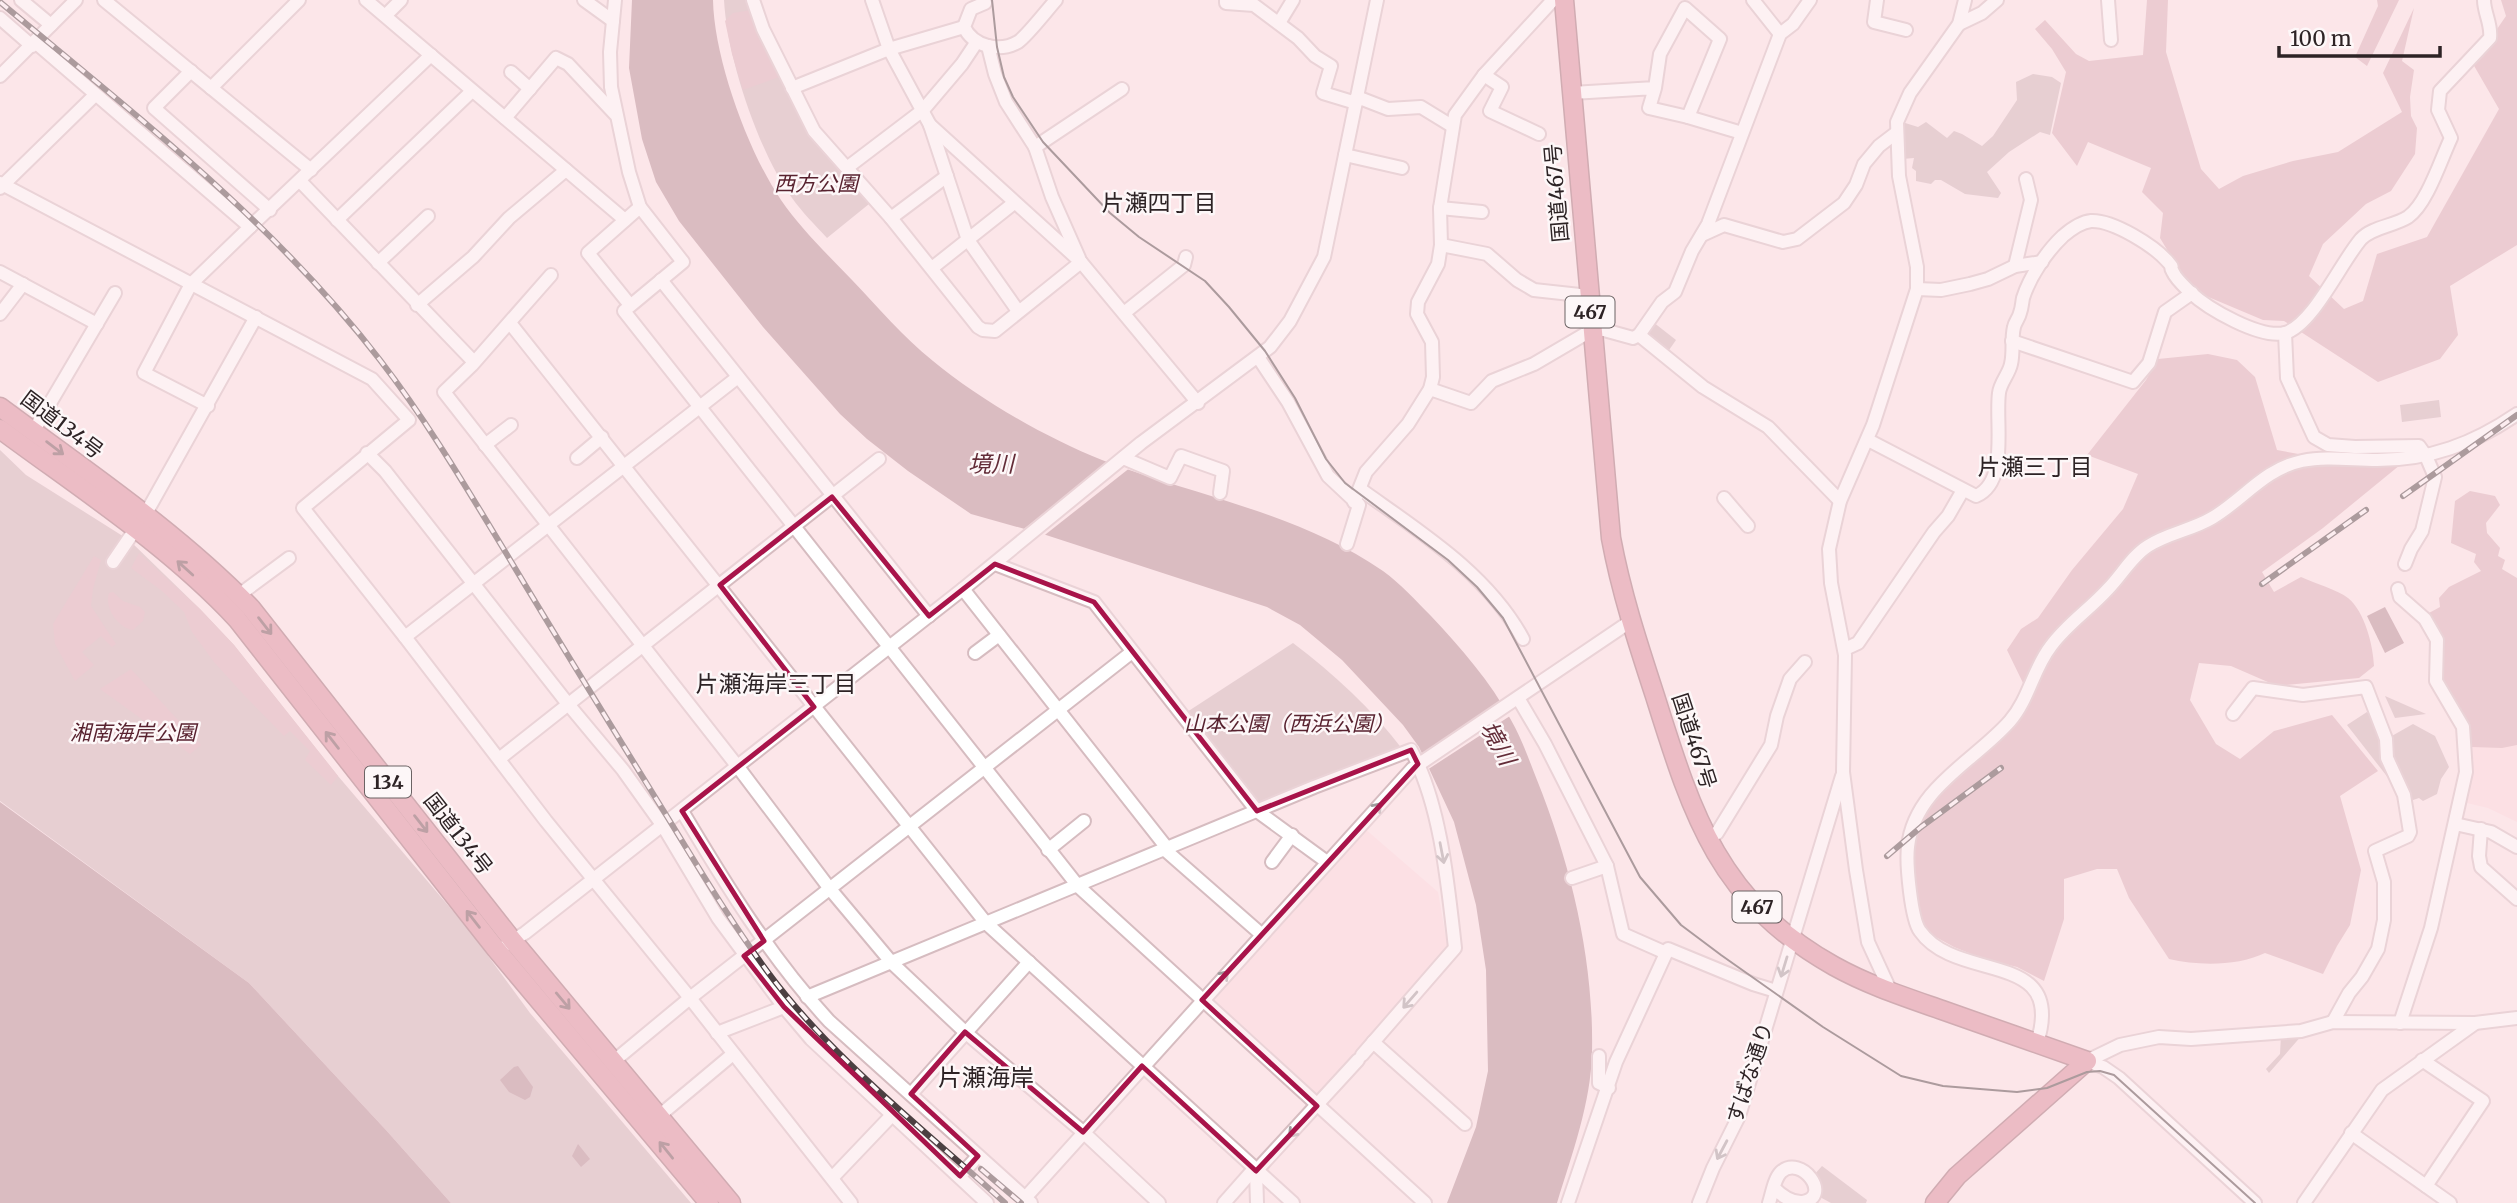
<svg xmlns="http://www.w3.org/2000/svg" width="2517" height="1203" viewBox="0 0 2517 1203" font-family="Merriweather,'Noto Sans JP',serif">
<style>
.built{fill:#fdd9de}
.green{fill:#ceb3b7}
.forest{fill:#d9aeb5}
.water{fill:#b28990}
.pier{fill:#fce6e9}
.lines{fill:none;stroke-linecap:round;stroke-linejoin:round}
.minor-casing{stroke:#d6bcc0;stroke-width:16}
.highway-casing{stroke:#9d6670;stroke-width:21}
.minor{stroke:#fff;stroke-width:12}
.highway{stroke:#d98a99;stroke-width:18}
.tram{stroke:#4c4042;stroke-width:2}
.rail-casing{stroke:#4c4042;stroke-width:6}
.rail{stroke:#fdf7f8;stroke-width:3.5;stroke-dasharray:10;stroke-linecap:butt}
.oneway{stroke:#724c53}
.oneway2{stroke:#a09c9d}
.marked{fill:none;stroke:#a8144a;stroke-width:5;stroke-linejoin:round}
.labels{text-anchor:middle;stroke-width:5;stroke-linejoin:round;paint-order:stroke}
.shield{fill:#fdf7f8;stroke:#6b6364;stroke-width:2}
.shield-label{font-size:19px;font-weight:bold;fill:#2d2325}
.park-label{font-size:21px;font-style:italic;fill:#58222f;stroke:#fdf7f8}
.street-label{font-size:21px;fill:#2d2325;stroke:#fdf7f8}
.neighbourhood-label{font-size:23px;fill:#2d2325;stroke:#fdf7f8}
.water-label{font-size:23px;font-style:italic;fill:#632c38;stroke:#fdf7f8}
.quarter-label{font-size:24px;fill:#2d2325;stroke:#fdf7f8}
</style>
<rect width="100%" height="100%" fill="#fce6e9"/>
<g class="built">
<path d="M2517 739V822L2488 808 2463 802 2468 746Z"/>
<path d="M1364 828 1438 892 1448 950 1319 1098 1209 1002Z"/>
</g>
<g class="green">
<path d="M724 0H748L757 33 808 134 869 204 827 238C815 225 802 212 792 198 758 151 727 57 724 0Z"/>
<path d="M2033 74 2052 77 2061 83 2050 135 2040 132 2009 152 1987 172 2001 193 1998 198 1965 194 1941 180H1935L1931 184 1916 181V171L1912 168 1914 158 1902 159V122L1918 127 1926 122 1947 138 1954 131 1962 134 1982 146 1993 136 2017 100 2016 82Z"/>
<path d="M1653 322 1676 340 1667 353 1646 337V332Z"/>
<path d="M2439 400 2441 417 2402 422 2400 405Z"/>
<path d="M0 450 26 475 129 540 200 609 234 645 338 776 469 930 530 1013 691 1203H451L386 1130 249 983 0 801Z"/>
<path d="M1293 643C1334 674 1372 709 1403 750L1258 807 1187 712Z"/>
<path d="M2385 696 2426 714 2395 718Z"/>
<path d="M2367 712 2390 737 2413 724 2435 736 2449 767 2441 779 2437 794 2423 801 2419 798 2407 802 2347 725Z"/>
<path d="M2303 1034 2269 1073 2266 1069 2280 1054 2281 1036Z"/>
<path d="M1822 1166 1867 1200 1866 1203H1831L1818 1196 1814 1175Z"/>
</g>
<g class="forest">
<path d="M2147 0H2168L2166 52 2201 169 2219 189 2243 176 2293 161 2338 152 2402 112 2383 73 2414 8 2402 61 2414 70 2410 97 2411 116 2417 128 2415 154 2391 191 2366 204 2323 244 2309 276 2344 309 2363 301 2377 254 2427 237 2499 109 2473 64 2506 16 2501 0H2517V245L2450 286 2458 335 2440 359 2378 382 2284 321 2263 320 2206 296 2183 276 2160 238 2163 213 2142 192 2151 168 2088 142 2077 166 2052 133 2066 72 2052 49 2035 29 2045 20 2076 54 2089 61 2143 55Z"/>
<path d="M2377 0H2399L2367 66 2355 57 2378 6Z"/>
<path d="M751 10 757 33 779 77 743 90 732 54 725 21 733 13Z"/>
<path d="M2208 354 2237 360 2255 377 2277 450 2349 463 2400 465 2323 528 2262 572 2274 592 2301 577C2314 583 2338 590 2348 598 2365 612 2373 645 2374 666L2359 678 2277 686 2231 666 2199 663 2190 700 2216 744 2240 759 2274 731 2332 715 2378 771 2340 796 2361 870 2350 925 2337 946 2323 974 2265 953C2238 966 2199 966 2169 959L2129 898 2117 869H2097L2064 879V919L2044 981 2017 967 1981 958 1954 947 1932 935 1925 928 1921 919 1913 863 1915 836 1934 800 2008 733 2023 683 2007 650 2021 629 2038 618 2072 570 2123 509 2138 474 2087 455 2146 380 2158 359Z"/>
<path d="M2470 491 2495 496 2500 505 2486 523 2487 533 2500 548 2498 556 2505 560 2502 569 2517 578V745L2502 748 2472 747 2466 726 2440 678V636L2429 613 2440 607 2439 598 2449 587 2481 571 2474 562 2476 554 2451 543 2455 501Z"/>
<path d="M139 553 200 609 234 645 338 776 331 785 305 760 310 751 290 731 284 736 244 695 214 662 192 632 184 612 162 591 131 568Z"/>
<path d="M94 556 101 560 93 589 91 606 116 644 112 647 101 636 82 652 94 665 75 681 55 644 53 624Z"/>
<path d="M113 592 123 601 140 607 145 612 143 621 133 630C118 628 104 608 109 593Z"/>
<path d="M131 669 201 745 190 754 100 689Z"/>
</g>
<g class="water">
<path d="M632 0H713C714 58 748 152 781 200 801 229 827 254 852 280 878 307 903 337 933 361 979 399 1046 438 1102 460 1196 496 1298 513 1383 571 1401 584 1416 601 1431 616 1460 647 1491 682 1511 720 1522 739 1529 760 1537 780 1571 865 1594 960 1592 1052 1591 1103 1572 1154 1557 1203H1447L1476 1127 1488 1071 1486 970 1476 905 1454 822 1419 747 1403 725 1342 660 1300 625 1267 607 1046 535 971 514 908 471 867 439 840 414 763 327 679 221 656 182 642 139 629 68Z"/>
<path d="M2385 607 2404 643 2385 653 2367 616Z"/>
<path d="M0 802 249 983 386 1130 451 1203H0Z"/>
<path d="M518 1066 533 1087 530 1097 525 1100 509 1092 500 1080 514 1067Z"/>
<path d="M578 1144 590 1159 581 1167 572 1156Z"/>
</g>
<g class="pier">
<path d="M1111 461 1131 467 1041 538 1020 532Z"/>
<path d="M1502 702 1510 716 1427 770 1420 756Z"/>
</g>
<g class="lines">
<defs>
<g id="minor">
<path d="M21 0 51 25"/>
<path d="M104 0 311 170"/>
<path d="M366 0 625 220"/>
<path d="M584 0 613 21"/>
<path d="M615 0 610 52 611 87 629 172 640 207 683 262 624 311 1078 886 1425 1203"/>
<path d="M753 0 763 29 814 131 891 218 978 327 983 330 995 331 1081 262"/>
<path d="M872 0 889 49 930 125 968 240 1018 311"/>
<path d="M984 0 985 3 971 9 964 27C973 46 999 53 1018 42 1027 36 1047 10 1056 0"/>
<path d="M1226 0V3L1254 5 1298 38 1315 56 1331 66 1323 93 1356 103"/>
<path d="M1753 0 1780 34"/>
<path d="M1877 0 1874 22 1906 30"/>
<path d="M2108 0 2111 40"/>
<path d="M386 15 401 0"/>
<path d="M0 18 32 46"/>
<path d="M1279 23 1293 0"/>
<path d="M1959 24 1982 13 1997 0"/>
<path d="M35 42 250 227 191 284 144 373 208 406"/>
<path d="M988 46 995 74 1006 102 1035 147"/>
<path d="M191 71 154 108 270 210"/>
<path d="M511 72 530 89"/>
<path d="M1484 75 1502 87 1490 111 1539 134"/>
<path d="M0 76 76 0"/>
<path d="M211 88 299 0"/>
<path d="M792 88 889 49 964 27"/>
<path d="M1572 93 1655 88 1649 108 1688 117 1720 39 1685 8 1660 54 1655 88"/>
<path d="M1357 97 1388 109 1421 107 1452 126"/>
<path d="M1688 117 1742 133"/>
<path d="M505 118 556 58 568 64 615 114"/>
<path d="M930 125 1081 262 1198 403"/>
<path d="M1345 155 1402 168"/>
<path d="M848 167 923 110 962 64 976 43"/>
<path d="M300 181 474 362"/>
<path d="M0 183 372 379 409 420 303 508 405 637 546 821 690 998 851 1203"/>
<path d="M0 188 95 95"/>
<path d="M1440 208 1482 212"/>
<path d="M891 218 947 176"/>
<path d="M337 220 472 91"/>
<path d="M250 227 431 55"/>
<path d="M1702 235 1724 225 1783 242 1797 239 1844 203 1856 185 1864 164 1879 146 1896 133"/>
<path d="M1441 245 1487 254 1517 280 1534 290 1589 296"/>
<path d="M1079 258 1052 197 1035 147 1122 89"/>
<path d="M378 263 428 216"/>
<path d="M2015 266 2031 200 2026 179"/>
<path d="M932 268 1014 203"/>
<path d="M0 272 97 324"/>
<path d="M551 275 472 365 444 392 738 767 830 889 892 963 965 1032 1083 1132 1159 1203"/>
<path d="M661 280 929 616"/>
<path d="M1917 289 1941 290 1970 284 1988 279 2015 266 2042 262"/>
<path d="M417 305 473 257 509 218 566 170"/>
<path d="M630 305 588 253 640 207"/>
<path d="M1124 313 1184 265 1186 257"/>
<path d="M0 314 23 284"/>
<path d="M510 323 986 923 1293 1203"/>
<path d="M2285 333 2287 378 2314 437 2328 445 2355 447 2419 446 2426 456 2435 477 2422 531 2411 549 2405 564"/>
<path d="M1639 335 1662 302 1675 292 1692 251 1708 224 1780 34 1793 24 1810 0"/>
<path d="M2012 341 2133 382 2149 363 2165 312 2192 293"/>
<path d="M1258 357 1288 402 1328 476 1359 505 1347 544"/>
<path d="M1430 389 1471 403 1492 381 1534 364 1592 330H1604L1633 338 1639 335 1703 387 1768 427 1840 501"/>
<path d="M33 432 115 293"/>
<path d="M1868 440 1976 496C2009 482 1995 423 1999 393 2000 383 2009 374 2011 364 2014 352 2011 339 2014 327 2015 322 2019 318 2020 313 2022 308 2022 303 2023 298 2030 276 2047 251 2063 236 2070 230 2081 222 2091 221 2113 220 2155 246 2169 263 2175 270 2168 264 2173 272 2176 279 2185 287 2190 292 2208 309 2260 339 2285 333 2313 325 2341 262 2361 239 2372 227 2394 226 2408 217 2427 204 2441 159 2451 138L2438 110 2440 91 2490 38C2492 25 2484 13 2484 0"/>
<path d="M485 445 511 425"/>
<path d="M367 453 385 471 568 704 623 770 663 826 718 918 784 1007 811 1039 987 1203"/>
<path d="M577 458 602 437"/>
<path d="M1123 458 1170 478 1181 456 1223 471 1220 493"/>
<path d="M1360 489C1420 532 1487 573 1523 639"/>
<path d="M1724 498 1748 526"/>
<path d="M1354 502 1366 472 1408 424 1430 389 1433 377 1432 342 1417 314 1418 302 1438 264 1441 245 1440 208 1455 115 1484 75 1553 0"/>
<path d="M113 562 145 515 256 317"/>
<path d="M995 564 1094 602 1257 811 1327 862"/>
<path d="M963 589 1167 848"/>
<path d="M2398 589 2400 597 2425 619 2437 640 2436 681 2463 727 2466 772 2431 928 2400 1023"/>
<path d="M239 595 289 558"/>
<path d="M405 637 738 377"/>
<path d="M1845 649 1858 643 1934 532 1948 516 1963 490"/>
<path d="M975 653 999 635"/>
<path d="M1518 698 1545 744 1607 866"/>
<path d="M2233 714 2253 688 2303 695 2366 687 2386 739 2387 758 2404 795 2410 832 2408 836 2375 851 2384 882V920L2378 949 2362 977 2349 993 2333 1022"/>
<path d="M499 759 879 459"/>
<path d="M682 811C726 885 770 957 829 1021L1031 1203"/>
<path d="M2455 824 2491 832 2517 847"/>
<path d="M2481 829 2479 856 2481 867 2517 899"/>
<path d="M1707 840 1717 833 1771 745 1777 716 1790 679 1805 662"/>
<path d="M1164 849 1261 934"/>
<path d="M1048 850 1084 821"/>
<path d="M1272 862 1292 835"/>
<path d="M1572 878 1607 866 1623 934 1666 953"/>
<path d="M507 944 525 933 963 589 1141 443 1270 347 1290 321 1324 257 1377 0"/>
<path d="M1891 992 1868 942 1856 870 1843 772 1845 655 1831 583 1829 549 1840 501 1873 425 1917 289V267L1899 176 1897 122 1910 93 1959 24 1965 0"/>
<path d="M807 997 1314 787 1411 750C1441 805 1448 886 1455 948L1362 1055"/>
<path d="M717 1033 784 1007"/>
<path d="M1373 1042 1465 1124"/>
<path d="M2037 1043C2067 948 1957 984 1920 931 1911 919 1906 863 1908 847 1914 788 1975 761 2010 721 2029 699 2033 669 2051 646 2067 624 2090 609 2108 589 2121 576 2132 556 2148 546 2168 533 2192 530 2212 518 2243 500 2264 469 2302 461 2326 456 2352 460 2377 460 2430 460 2473 444 2517 414"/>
<path d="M1599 1056V1083L1609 1088"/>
<path d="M2422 1060 2483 1101 2426 1186"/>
<path d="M614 1061 690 998 1132 652"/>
<path d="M2087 1061 2120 1045 2159 1037 2191 1039 2301 1031 2333 1022 2475 1023 2517 1018"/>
<path d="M2087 1061 2103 1067 2119 1078 2255 1203"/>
<path d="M911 1094 1029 962"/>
<path d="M653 1121 733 1054"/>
<path d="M2351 1133 2450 1203"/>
<path d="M960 1176 978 1156"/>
<path d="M832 1178 893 1114"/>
<path d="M1025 1198 1412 769 1631 621"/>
<path d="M1224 1203 1254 1169"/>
<path d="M1257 1203 1256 1171 1358 1060"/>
<path d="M1568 1203 1616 1062 1668 949 1753 984 1776 991"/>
<path d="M1699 1203 1713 1168 1739 1116 1842 776"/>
<path d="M1769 1203C1772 1194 1774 1179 1781 1172 1801 1154 1833 1196 1803 1202 1792 1203 1781 1195 1774 1188"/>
<path d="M2304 1203 2382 1090 2474 1024"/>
</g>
<g id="highway">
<path d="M1564 0 1611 538C1621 592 1638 644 1655 696 1692 814 1718 901 1834 966 1868 985 1905 997 1942 1010 1990 1027 2039 1044 2087 1061L1957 1176 1935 1203"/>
<path d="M0 407C86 471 176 531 251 608L513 941 731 1203"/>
<path d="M0 429C81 489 168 545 237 619L496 949 709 1203"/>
</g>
</defs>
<use href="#minor" class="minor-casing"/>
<use href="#highway" class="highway-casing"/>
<use href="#minor" class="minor"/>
<use href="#highway" class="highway"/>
<path class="tram" d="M992 0 997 47 1004 77 1013 97 1043 142 1110 213 1139 237 1205 281 1229 307 1265 351 1295 398 1326 459 1345 483 1448 560 1477 587 1503 618 1640 877 1681 925 1721 955 1823 1027 1901 1076 1943 1086 2017 1092 2047 1088 2087 1072 2100 1071 2114 1075 2255 1203"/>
<defs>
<g id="rail">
<path d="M0 2C134 114 273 221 380 360 427 421 466 487 506 553 555 635 605 716 655 797 691 855 726 915 767 971 830 1057 926 1131 1005 1203"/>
<path d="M2403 496 2517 415"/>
<path d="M2262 584 2366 510"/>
<path d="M1887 856 1921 827 2001 768"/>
<path d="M981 1169 1021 1203"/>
</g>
</defs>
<use href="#rail" class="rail-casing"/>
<use href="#rail" class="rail"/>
</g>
<defs><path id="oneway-shaft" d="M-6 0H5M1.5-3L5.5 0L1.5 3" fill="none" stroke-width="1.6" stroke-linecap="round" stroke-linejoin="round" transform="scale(1.75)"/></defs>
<g class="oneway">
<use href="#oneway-shaft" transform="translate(55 448) rotate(37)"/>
<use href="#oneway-shaft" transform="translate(185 568) rotate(-138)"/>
<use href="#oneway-shaft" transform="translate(265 626) rotate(52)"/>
<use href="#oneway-shaft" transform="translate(332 740) rotate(-128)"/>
<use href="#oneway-shaft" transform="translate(421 824) rotate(52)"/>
<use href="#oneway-shaft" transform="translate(473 919) rotate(-128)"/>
<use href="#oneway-shaft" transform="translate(563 1001) rotate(50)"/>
<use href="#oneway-shaft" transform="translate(666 1150) rotate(-129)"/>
</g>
<g class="oneway2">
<use href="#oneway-shaft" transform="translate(1374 811) rotate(-48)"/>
<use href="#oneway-shaft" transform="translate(1442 853) rotate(79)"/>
<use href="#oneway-shaft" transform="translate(1784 967) rotate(107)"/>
<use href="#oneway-shaft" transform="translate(1221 979) rotate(-48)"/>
<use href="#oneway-shaft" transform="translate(1410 1000) rotate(131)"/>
<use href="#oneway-shaft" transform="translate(1296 1129) rotate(133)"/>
<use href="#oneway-shaft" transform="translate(1722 1150) rotate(118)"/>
</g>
<path d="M0 0H2517V1203H0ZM832 497 929 616 995 564 1094 602 1257 811 1411 750 1418 764 1202 1000 1317 1106 1256 1171 1142 1066 1083 1132 965 1032 911 1094 978 1156 960 1176 784 1007 744 956 764 941 682 811 814 707 720 585Z" fill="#fce6e9" fill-opacity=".55" fill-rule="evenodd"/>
<path class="marked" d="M832 497 929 616 995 564 1094 602 1257 811 1411 750 1418 764 1202 1000 1317 1106 1256 1171 1142 1066 1083 1132 965 1032 911 1094 978 1156 960 1176 784 1007 744 956 764 941 682 811 814 707 720 585Z"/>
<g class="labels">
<g class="shield">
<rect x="1565.5" y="296.5" width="49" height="31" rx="5"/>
<rect x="365" y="766.5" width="46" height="31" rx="5"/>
<rect x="1732.5" y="891.5" width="49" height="31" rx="5"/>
</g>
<g class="shield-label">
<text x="1590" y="319">467</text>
<text x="388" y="789">134</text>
<text x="1757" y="914">467</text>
</g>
<g class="park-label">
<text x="816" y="191">西方公園</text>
<text x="1289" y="731">山本公園（西浜公園）</text>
<text x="133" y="740">湘南海岸公園</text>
</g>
<g class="street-label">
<text transform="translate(1557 193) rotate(-95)" y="7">国道467号</text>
<text transform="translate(62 425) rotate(37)" y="7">国道134号</text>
<text transform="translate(1694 741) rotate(72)" y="7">国道467号</text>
<text transform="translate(458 834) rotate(52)" y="7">国道134号</text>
<text transform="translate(1750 1073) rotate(-72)" y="7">すばな通り</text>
</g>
<g class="neighbourhood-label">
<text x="1159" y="211">片瀬四丁目</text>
<text x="2035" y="475">片瀬三丁目</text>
<text x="776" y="692">片瀬海岸三丁目</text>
</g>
<g class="water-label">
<text x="991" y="472">境川</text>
<text transform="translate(1498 743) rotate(61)" y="8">境川</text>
</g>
<g class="quarter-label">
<text x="986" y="1086">片瀬海岸</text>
</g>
</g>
<path d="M2279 46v10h161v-10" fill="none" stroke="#2d2325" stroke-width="3.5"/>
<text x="2290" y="46" font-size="21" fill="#2d2325" stroke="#fdf7f8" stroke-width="5" paint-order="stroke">100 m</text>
</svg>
